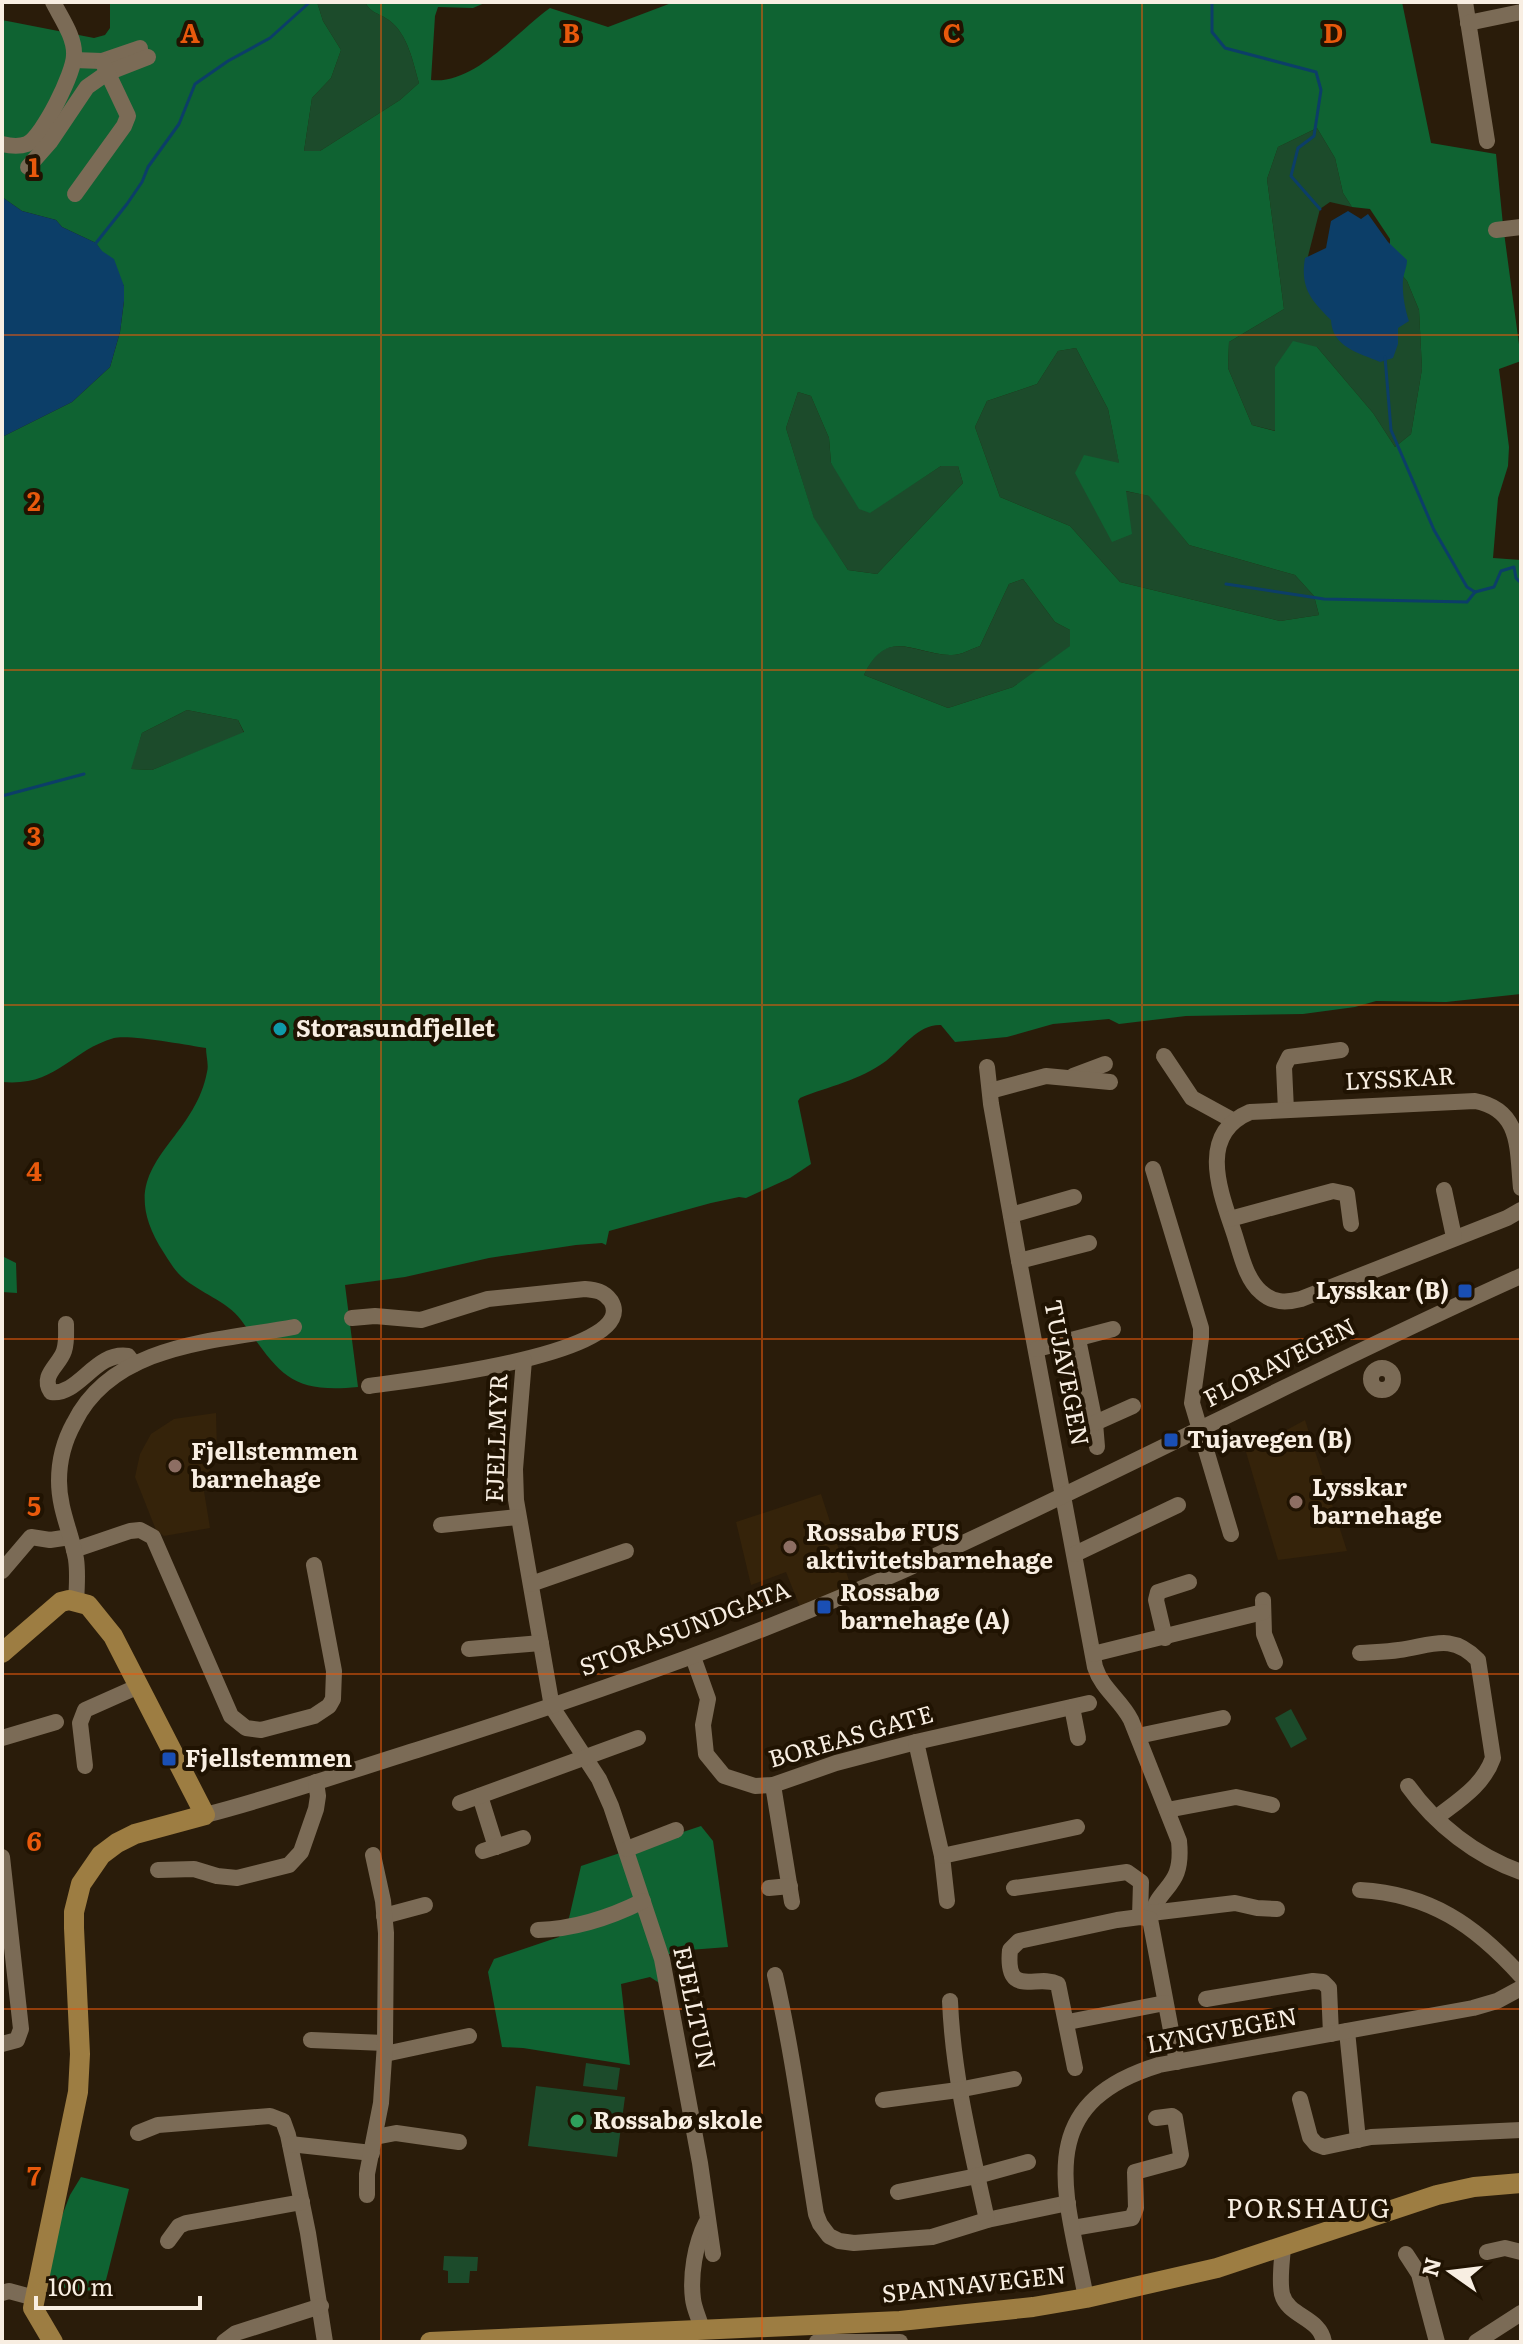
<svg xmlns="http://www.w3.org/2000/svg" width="1523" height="2344" viewBox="0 0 1523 2344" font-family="Literata,serif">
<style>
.built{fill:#35230a}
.green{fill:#1c4b2b}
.forest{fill:#0f6332;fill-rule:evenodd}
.water{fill:#0c3e68}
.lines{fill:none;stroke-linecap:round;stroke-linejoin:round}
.stream{stroke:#0c3e68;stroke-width:3}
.minor{stroke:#7b6b56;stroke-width:16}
.major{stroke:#9d7d42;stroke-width:20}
.grid{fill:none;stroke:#e8590c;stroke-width:2;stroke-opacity:0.55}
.culture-dot{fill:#0f9aa8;stroke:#201302;stroke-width:3}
.transit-dot{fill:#1a4fb4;stroke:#201302;stroke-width:3}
.education-dot{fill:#8d6e63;stroke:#201302;stroke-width:3}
.leisure-dot{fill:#2e9e5b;stroke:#201302;stroke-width:3}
.labels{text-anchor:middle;stroke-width:8;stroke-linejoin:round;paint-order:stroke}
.poi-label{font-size:24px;font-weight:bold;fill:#f8eee2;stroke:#201302;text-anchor:start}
.street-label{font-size:24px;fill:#f8eee2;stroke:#201302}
.neighbourhood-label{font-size:26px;letter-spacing:2px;fill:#f8eee2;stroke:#201302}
.grid-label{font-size:26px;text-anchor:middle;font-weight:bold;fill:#e8590c;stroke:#201302;stroke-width:8;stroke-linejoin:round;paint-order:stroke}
</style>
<rect width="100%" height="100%" fill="#2a1c0a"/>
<g class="built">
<path d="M216 1413 217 1454 203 1485 210 1528 164 1536 156 1530 135 1477 140 1454 151 1434 174 1419Z"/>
<path d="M1305 1420 1347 1551 1278 1560 1246 1452Z"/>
<path d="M821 1494 851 1587 800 1607 786 1572 751 1585 736 1522Z"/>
</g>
<g class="green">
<path d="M317 2H365C371 14 380 13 390 21 408 35 413 62 419 83L400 100 320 151H304L312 98 331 78 341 50 323 21Z"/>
<path d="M1317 128 1335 158 1343 193 1352 207 1330 202 1320 209 1305 268 1390 261 1407 281 1419 310 1422 369 1411 434 1395 447 1373 413 1317 347 1276 431 1252 425 1228 368 1229 342 1284 309 1267 179 1278 147Z"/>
<path d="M1076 348 1108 409 1125 491 1150 496 1189 545 1295 575 1314 596 1319 615 1280 621 1120 582 1070 526 1000 497 975 427 987 401 1037 384 1058 351Z"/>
<path d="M798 392 811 396 829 438 831 463 870 512 941 466H958L963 483 877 574 848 570 814 519 786 428Z"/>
<path d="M1023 579 1055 622 1070 630 1071 646 1013 687 948 708 864 675C886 627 911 653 950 655 960 656 971 649 980 646L1009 584Z"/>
<path d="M187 710 238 720 244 733 152 770 130 769 142 733Z"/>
<path d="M1291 1709 1307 1739 1291 1748 1275 1718Z"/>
<path d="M586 2063 620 2068 617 2090 583 2086Z"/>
<path d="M536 2086 625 2097 617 2157 528 2146Z"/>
<path d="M444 2256 478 2257 477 2271H470L469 2283H448V2271L443 2270Z"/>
</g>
<g class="forest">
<path d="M110 2H317L323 21 341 50 331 78 312 98 304 151H320L400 100 419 83C413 62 408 35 390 21 380 13 371 14 365 2H487L473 8 438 7 435 16 431 80C475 85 517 31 550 8L608 27 674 2H1402L1431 143 1496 154 1503 225 1521 359V361L1499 369 1509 447 1508 466 1498 498 1493 558 1521 560V994L1446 1002 1376 1001 1355 1007 1303 1014 1186 1016 1119 1024 1109 1019 1053 1024 1007 1037 955 1042 941 1025C918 1024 903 1048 886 1061 859 1081 829 1086 800 1098L798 1101 811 1164 790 1178 746 1198 739 1197 711 1203 609 1231 606 1245 602 1243 576 1245 489 1258 405 1277 345 1285 358 1387C288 1394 279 1372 241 1320 227 1301 200 1293 182 1277 175 1271 169 1261 164 1253 107 1165 193 1147 207 1072 209 1065 206 1056 206 1048 189 1045 127 1034 114 1038 69 1051 57 1087 2 1082V437L72 402 110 367 120 332 124 301V286L96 243 62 227 56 220 22 211 2 197V20L94 38 105 35 110 28ZM1317 128 1335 158 1343 193 1352 207 1370 209 1390 239V261L1407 281 1419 310 1422 369 1411 434 1395 447 1373 413 1317 347 1293 341 1275 367V431L1252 425 1228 368 1229 342 1284 309 1267 179 1278 147ZM1076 348 1108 409 1119 463 1084 455 1075 473 1112 542 1132 534 1126 491 1149 496 1189 545 1295 575 1314 596 1319 615 1280 621 1120 582 1070 526 1000 497 975 427 987 401 1037 384 1058 351ZM798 392 811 396 829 438 831 463 859 509 870 513 941 466H958L963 483 877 574 848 570 814 518 786 428ZM1023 579 1055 622 1070 630V646L1013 687 948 708 864 675C887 627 912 653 950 655 960 656 971 649 980 646L1009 584ZM187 710 238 720 244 732 152 770 131 769 142 733Z"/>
<path d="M2 1256 16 1263 17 1293 2 1292Z"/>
<path d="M701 1826 713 1841 728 1947 689 1950 660 1956 667 1988 650 1977 621 1984 630 2065 523 2048 502 2047 488 1972 494 1959 559 1937 569 1918 581 1866Z"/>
<path d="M81 2177 129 2189 104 2288 73 2293 40 2273 70 2195Z"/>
</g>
<g class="water">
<path d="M2 197 22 211 56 220 62 227 96 243 102 251 114 259 124 286V301L120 332 110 367 72 402 2 437Z"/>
<path d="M1348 211 1361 219 1368 214 1388 242 1407 260C1407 267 1404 272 1403 280 1402 293 1405 310 1409 321L1398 328V344L1393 358 1380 362C1359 353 1332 347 1331 320 1311 300 1300 288 1305 258L1326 248 1331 221Z"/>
</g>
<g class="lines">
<g class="stream">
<path d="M1212 2V32L1225 48 1316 72 1321 90 1314 136 1298 148 1291 176 1320 209"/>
<path d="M96 243 127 204 142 182 148 167 179 124 195 84 228 61 270 38 310 2"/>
<path d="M1385 357 1391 430 1434 530 1467 587 1475 592 1494 587 1501 571 1514 567 1516 578 1521 583"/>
<path d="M1226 584 1324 599 1467 602 1475 592"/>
<path d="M2 796 84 774"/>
</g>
<g class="minor">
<path d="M1465 2 1487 141"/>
<path d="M1468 23 1521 12"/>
<path d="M74 60 102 61 140 48"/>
<path d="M2 144C10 146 19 147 27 144 43 136 74 73 74 55 75 37 61 18 53 2"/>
<path d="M28 167 50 142 87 87 107 73 148 57"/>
<path d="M75 194 124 126 128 116 102 61"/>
<path d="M1496 230 1521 227"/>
<path d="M1164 1056 1192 1098 1234 1121"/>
<path d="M987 1067 991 1104 1017 1250 1095 1667C1102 1689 1121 1700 1131 1720L1179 1841C1184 1890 1159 1883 1150 1919L1177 2062"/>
<path d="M1073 1076 1105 1064"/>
<path d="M990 1091 1046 1076 1110 1082"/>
<path d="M1286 1110 1284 1067 1289 1057 1341 1050"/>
<path d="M1153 1169 1201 1328V1338L1192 1403 1231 1534"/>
<path d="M1521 1188C1517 1150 1522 1110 1475 1101L1250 1112C1195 1135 1222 1196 1235 1236 1241 1255 1246 1279 1261 1292 1273 1303 1286 1303 1301 1299L1507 1218 1521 1210"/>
<path d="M1444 1190 1454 1237"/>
<path d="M1011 1215 1074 1197"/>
<path d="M1230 1219 1333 1191 1347 1194 1351 1224"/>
<path d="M1019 1261 1089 1243"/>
<path d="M352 1318 375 1316 421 1320 488 1299 585 1289C596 1290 604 1291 611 1301 643 1355 401 1381 369 1386"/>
<path d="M66 1324C66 1333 67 1342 64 1351 59 1366 40 1375 51 1392 79 1396 95 1351 128 1356L134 1364"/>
<path d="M1078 1339 1095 1423 1097 1447"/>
<path d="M1037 1349 1113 1329"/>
<path d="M524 1360 515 1469 516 1500 552 1707 599 1779 611 1806 662 1959 700 2163 713 2254"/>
<circle cx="1382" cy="1379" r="11"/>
<path d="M1095 1423 1133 1406"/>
<path d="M441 1525 518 1517"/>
<path d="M74 1550 130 1531 140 1530 153 1537 231 1716 246 1728 261 1730 314 1716 329 1706 333 1699 334 1671 314 1565"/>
<path d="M1075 1554 1178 1505"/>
<path d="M2 1571 31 1537 50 1540 70 1537"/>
<path d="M531 1584 626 1551"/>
<path d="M1263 1600 1264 1634 1275 1662"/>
<path d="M76 1601C77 1587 78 1573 76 1559 71 1532 59 1509 59 1481 59 1461 64 1441 74 1423 113 1343 218 1341 294 1327"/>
<path d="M1165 1638 1156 1600 1158 1592 1189 1582"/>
<path d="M469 1649 541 1643"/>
<path d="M1360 1653C1373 1652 1386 1652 1399 1650 1431 1646 1451 1632 1478 1660L1493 1758C1483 1786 1459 1800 1436 1818"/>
<path d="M1093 1654 1263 1612"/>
<path d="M693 1657 708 1699 703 1725 706 1754 724 1776 755 1786 773 1785 836 1763 916 1742 1089 1703"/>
<path d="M1072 1707 1078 1738"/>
<path d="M1138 1736 1223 1718"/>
<path d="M2 1738 56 1722"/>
<path d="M916 1742 942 1856 947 1901"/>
<path d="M85 1766 80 1723 85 1710 139 1686"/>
<path d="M773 1785 792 1902"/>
<path d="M1408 1786C1436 1825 1476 1856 1521 1872"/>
<path d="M480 1796 496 1847"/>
<path d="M460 1803 638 1738"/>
<path d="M1167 1810 1236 1797 1272 1805"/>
<path d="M205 1815C276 1797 346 1772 417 1750 597 1693 775 1630 946 1551 1139 1462 1327 1363 1521 1276"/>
<path d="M627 1849 676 1830"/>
<path d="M483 1851 523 1838"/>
<path d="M942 1856 1077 1827"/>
<path d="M2 1857 21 2029 17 2040 2 2044"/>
<path d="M158 1870 194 1869 217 1876 237 1878 289 1865 301 1852 316 1809 318 1796 316 1782"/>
<path d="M769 1888 790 1886"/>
<path d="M1014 1888 1127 1872 1141 1882 1140 1917"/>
<path d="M1360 1890C1430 1894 1475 1925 1521 1976"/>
<path d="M1151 1913 1235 1903 1257 1908 1277 1909"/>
<path d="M384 1916 425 1905"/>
<path d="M538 1930C576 1929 609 1918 643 1901"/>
<path d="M775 1975C793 2054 803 2134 816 2214L820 2224 829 2236 839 2241 854 2243 932 2237 987 2220 1068 2203"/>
<path d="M1206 1999 1313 1981 1323 1982 1329 1988 1331 2034"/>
<path d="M950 2001C953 2076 971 2147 987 2220"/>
<path d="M1068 2022 1165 2003"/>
<path d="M1347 2031 1358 2140"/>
<path d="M311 2040 385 2043"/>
<path d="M385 2054 469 2036"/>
<path d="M1075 2068 1058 1984C1037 1973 1005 2000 1010 1950L1019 1941 1117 1920 1140 1917 1150 1919"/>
<path d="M1300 2099 1310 2137 1316 2144 1324 2147 1371 2137 1521 2130"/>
<path d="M883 2100 958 2090 1014 2079"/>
<path d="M138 2133 158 2125 270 2116 283 2121 288 2135 308 2233 325 2342"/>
<path d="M375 2137 396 2133 459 2142"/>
<path d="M290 2144 372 2153"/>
<path d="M898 2192 977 2176 1028 2162"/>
<path d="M367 2195V2174L381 2103 385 2043 386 1933 383 1901 373 1855"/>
<path d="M1073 2228 1132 2218 1136 2208 1135 2172 1179 2160 1181 2155 1175 2118 1172 2116 1156 2118"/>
<path d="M168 2241 179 2226 186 2223 302 2202"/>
<path d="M1283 2247C1282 2262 1279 2280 1282 2294 1288 2317 1320 2317 1324 2342"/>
<path d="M1487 2252 1505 2248 1521 2252"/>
<path d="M1406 2254 1419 2274 1437 2342"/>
<path d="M2 2293 9 2291 35 2298"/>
<path d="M1086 2298C1067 2196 1028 2105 1159 2065L1473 2008 1497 2001 1521 1988"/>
<path d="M702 2330C700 2320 694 2309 693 2299 690 2276 695 2244 706 2223"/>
<path d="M224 2342 236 2333 321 2306"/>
<path d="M817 2342H900"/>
<path d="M1476 2342 1521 2313"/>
</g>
<g class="major">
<path d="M2 1653 61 1602 69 1600 88 1605 113 1636 205 1815 135 1834 117 1843 101 1855 81 1884 74 1912V1928L80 2054 78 2092 33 2308 53 2342"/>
<path d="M430 2342 900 2321 1033 2307 1086 2298 1217 2268 1437 2195 1474 2187 1521 2183"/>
</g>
</g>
<path class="grid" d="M381 2V2342M762 2V2342M1142 2V2342M2 335H1521M2 670H1521M2 1005H1521M2 1339H1521M2 1674H1521M2 2009H1521"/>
<circle class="culture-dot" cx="280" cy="1029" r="8"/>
<g class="transit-dot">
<rect x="1457" y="1283" width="16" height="16" rx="4"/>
<rect x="1163" y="1432" width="16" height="16" rx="4"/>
<rect x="816" y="1599" width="16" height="16" rx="4"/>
<rect x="161" y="1751" width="16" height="16" rx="4"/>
</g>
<g class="education-dot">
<circle cx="175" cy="1466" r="8"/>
<circle cx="1296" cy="1502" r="8"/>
<circle cx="790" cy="1547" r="8"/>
</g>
<circle class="leisure-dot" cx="577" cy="2121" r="8"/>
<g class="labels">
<g class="poi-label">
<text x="296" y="1037">Storasundfjellet</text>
<text x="1449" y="1299" text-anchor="end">Lysskar (B)</text>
<text x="1187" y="1448">Tujavegen (B)</text>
<text x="191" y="1460">Fjellstemmen<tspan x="191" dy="28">barnehage</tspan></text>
<text x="1312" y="1496">Lysskar<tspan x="1312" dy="28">barnehage</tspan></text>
<text x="806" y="1541">Rossabø FUS<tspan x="806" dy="28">aktivitetsbarnehage</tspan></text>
<text x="840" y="1601">Rossabø<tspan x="840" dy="28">barnehage (A)</tspan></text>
<text x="185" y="1767">Fjellstemmen</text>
<text x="593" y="2129">Rossabø skole</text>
</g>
<g class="street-label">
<text transform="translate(1400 1079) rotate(-3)" y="8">LYSSKAR</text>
<text transform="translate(1280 1363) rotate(-27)" y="8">FLORAVEGEN</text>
<text transform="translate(1066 1373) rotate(79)" y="8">TUJAVEGEN</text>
<text transform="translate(497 1438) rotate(-88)" y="8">FJELLMYR</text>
<text transform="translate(685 1629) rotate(-21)" y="8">STORASUNDGATA</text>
<text transform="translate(851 1737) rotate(-16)" y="8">BOREAS GATE</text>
<text transform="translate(694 2008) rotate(78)" y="8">FJELLTUN</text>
<text transform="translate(1222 2031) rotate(-11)" y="8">LYNGVEGEN</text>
<text transform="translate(974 2285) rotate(-6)" y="8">SPANNAVEGEN</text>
</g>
<g class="neighbourhood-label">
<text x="1309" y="2218">PORSHAUG</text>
</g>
</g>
<g class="grid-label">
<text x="190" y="43">A</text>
<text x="571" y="43">B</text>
<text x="952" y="43">C</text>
<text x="1333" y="43">D</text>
<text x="34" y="177">1</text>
<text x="34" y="511">2</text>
<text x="34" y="846">3</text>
<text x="34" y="1181">4</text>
<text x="34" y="1516">5</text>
<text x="34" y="1851">6</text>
<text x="34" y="2186">7</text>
</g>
<rect width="1523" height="2344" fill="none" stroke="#f8eee2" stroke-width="8"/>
<g transform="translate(1451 2272) rotate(284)" stroke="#201302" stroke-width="6" paint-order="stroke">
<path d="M0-6L14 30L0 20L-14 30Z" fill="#f8eee2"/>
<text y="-12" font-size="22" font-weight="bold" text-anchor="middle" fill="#f8eee2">N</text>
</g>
<path d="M36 2296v12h164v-12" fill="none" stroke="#f8eee2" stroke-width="4"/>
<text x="48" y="2296" font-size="24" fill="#f8eee2" stroke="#201302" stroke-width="6" paint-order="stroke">100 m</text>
</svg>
